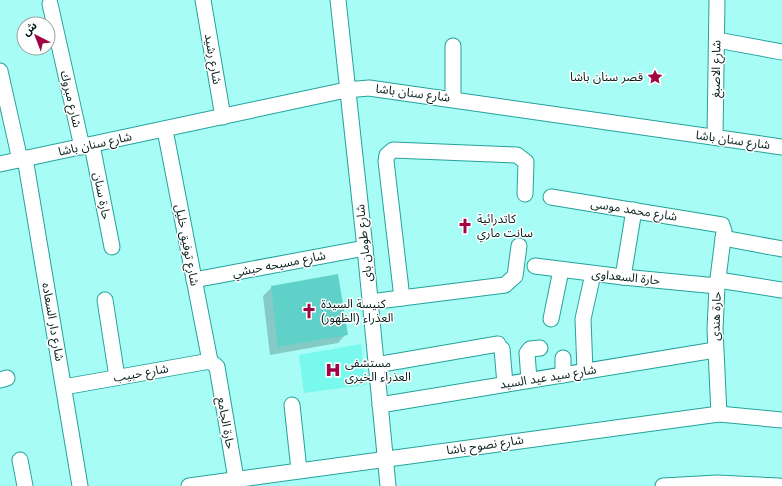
<svg xmlns="http://www.w3.org/2000/svg" width="782" height="486" viewBox="0 0 782 486" font-family="Arial,'Noto Sans Arabic',sans-serif">
<style>
.built{fill:#79f8ee}
.shadow{fill:#0003}
.building{fill:#5fd1c8}
.lines{fill:none;stroke-linecap:round;stroke-linejoin:round}
.minor-casing{stroke:#23a29b;stroke-width:17}
.minor{stroke:#fff;stroke-width:15}
.labels{text-anchor:middle;stroke-width:3;stroke-linejoin:round;paint-order:stroke}
.street-label{font-size:12px;fill:#031b19;stroke:#fff}
.poi-label{font-size:12px;fill:#031b19;stroke:#fff;text-anchor:start}
</style>
<rect width="100%" height="100%" fill="#a7fdf6"/>
<path class="built" d="M361 344 366 385 304 393 299 355Z"/>
<path class="shadow" d="M272 287 346 334 338 343 270 355 263 296Z"/>
<path class="building" d="M338 274 348 335 278 347 271 286Z"/>
<g class="lines">
<defs>
<g id="minor">
<path d="M203 0 223 117"/>
<path d="M338 0 365 248 388 486"/>
<path d="M50 4 82 147"/>
<path d="M717 40 782 52"/>
<path d="M0 71 20 160"/>
<path d="M453 98V46"/>
<path d="M165 130 210 361"/>
<path d="M715 137 717 0"/>
<path d="M92 145 112 247"/>
<path d="M25 158 80 486"/>
<path d="M0 164 346 90 369 88 782 147"/>
<path d="M551 197 722 225 724 231 717 286 715 329 719 414"/>
<path d="M723 238 782 249"/>
<path d="M535 266 623 277 717 286"/>
<path d="M623 277 634 210"/>
<path d="M194 280 365 248"/>
<path d="M718 280 782 290"/>
<path d="M402 298 386 161 387 155 393 150 517 155 526 162 525 194"/>
<path d="M105 300 117 377"/>
<path d="M370 302 505 285 515 276 519 246"/>
<path d="M551 319 561 270"/>
<path d="M502 349 505 384"/>
<path d="M563 358V375"/>
<path d="M376 365 498 344"/>
<path d="M585 371 583 319 593 274"/>
<path d="M0 380 7 378"/>
<path d="M529 380 527 353 530 349 540 348"/>
<path d="M64 387 210 361 217 367 236 479"/>
<path d="M292 405 299 470"/>
<path d="M380 405 715 350"/>
<path d="M20 460 25 486"/>
<path d="M189 486 719 414 782 420"/>
<path d="M663 486 717 483 779 486"/>
</g>
</defs>
<use href="#minor" class="minor-casing"/>
<use href="#minor" class="minor"/>
</g>
<defs>
<symbol id="sight-bare" viewBox="-9 -9 18 18"><path d="M0-6L1.8-2.2L6-1.7L2.9 1.2L3.7 5.4L0 3.3L-3.7 5.4L-2.9 1.2L-6-1.7L-1.8-2.2Z" fill="#a10442" stroke="#fff" stroke-width="2.5" paint-order="stroke"/></symbol>
<symbol id="church-bare" viewBox="-9 -9 18 18"><path d="M-1.2-6h2.4v3.5h3.3v2.4h-3.3V6h-2.4V-.1h-3.3v-2.4h3.3Z" fill="#a10442" stroke="#fff" stroke-width="2.5" paint-order="stroke"/></symbol>
<symbol id="hospital-bare" viewBox="-9 -9 18 18"><path d="M-5-5h3v3.5h4V-5h3V5h-3V1.5h-4V5h-3Z" fill="#a10442" stroke="#fff" stroke-width="2.5" paint-order="stroke"/></symbol>
</defs>
<g fill-rule="evenodd">
<use href="#sight-bare" x="644" y="66" width="22" height="22"/>
<use href="#church-bare" x="454" y="215" width="22" height="22"/>
<use href="#church-bare" x="298" y="300" width="22" height="22"/>
<use href="#hospital-bare" x="322" y="359" width="22" height="22"/>
</g>
<g class="labels">
<g class="street-label">
<text transform="translate(213 59) rotate(80)" y="4">شارع رشيد</text>
<text transform="translate(716 69) rotate(-89)" y="4">شارع الاصبغ</text>
<text transform="translate(413 93) rotate(7)" y="4">شارع سنان باشا</text>
<text transform="translate(71 99) rotate(77)" y="4">شارع مبروك</text>
<text transform="translate(733 140) rotate(8)" y="4">شارع سنان باشا</text>
<text transform="translate(95 144) rotate(-12)" y="4">شارع سنان باشا</text>
<text transform="translate(102 196) rotate(79)" y="4">حارة سنان</text>
<text transform="translate(634 210) rotate(9)" y="4">شارع محمد موسى</text>
<text transform="translate(364 243) rotate(-96)" y="4">شارع طومان باى</text>
<text transform="translate(187 245) rotate(79)" y="4">شارع توفيق خليل</text>
<text transform="translate(279 264) rotate(-11)" y="4">شارع مسيحه حبشي</text>
<text transform="translate(626 277) rotate(6)" y="4">حارة السعداوى</text>
<text transform="translate(716 316) rotate(-88)" y="4">حارة هندى</text>
<text transform="translate(53 322) rotate(80)" y="4">شارع دار السعاده</text>
<text transform="translate(141 373) rotate(-10)" y="4">شارع حبيب</text>
<text transform="translate(548 377) rotate(-9)" y="4">شارع سيد عيد السيد</text>
<text transform="translate(226 423) rotate(80)" y="4">حارة الجامع</text>
<text transform="translate(485 445) rotate(-8)" y="4">شارع نصوح باشا</text>
</g>
<g class="poi-label">
<text x="643" y="81" text-anchor="end">قصر سنان باشا</text>
<text x="477" y="223">كاتدرائية<tspan x="477" dy="14">سانت ماري</tspan></text>
<text x="321" y="308">كنيسة السيدة<tspan x="321" dy="14">العذراء (الظهور)</tspan></text>
<text x="345" y="367">مستشفى<tspan x="345" dy="14">العذراء الخيرى</tspan></text>
</g>
</g>
<g transform="translate(36 36) rotate(318)"><circle r="19" fill="#ffffff" stroke="#9aa4a3"/>
<path d="M0-3L7 15L0 10L-7 15Z" fill="#a10442"/>
<text y="-6" font-size="11" font-weight="bold" text-anchor="middle" fill="#031b19">ش</text>
</g>
</svg>
